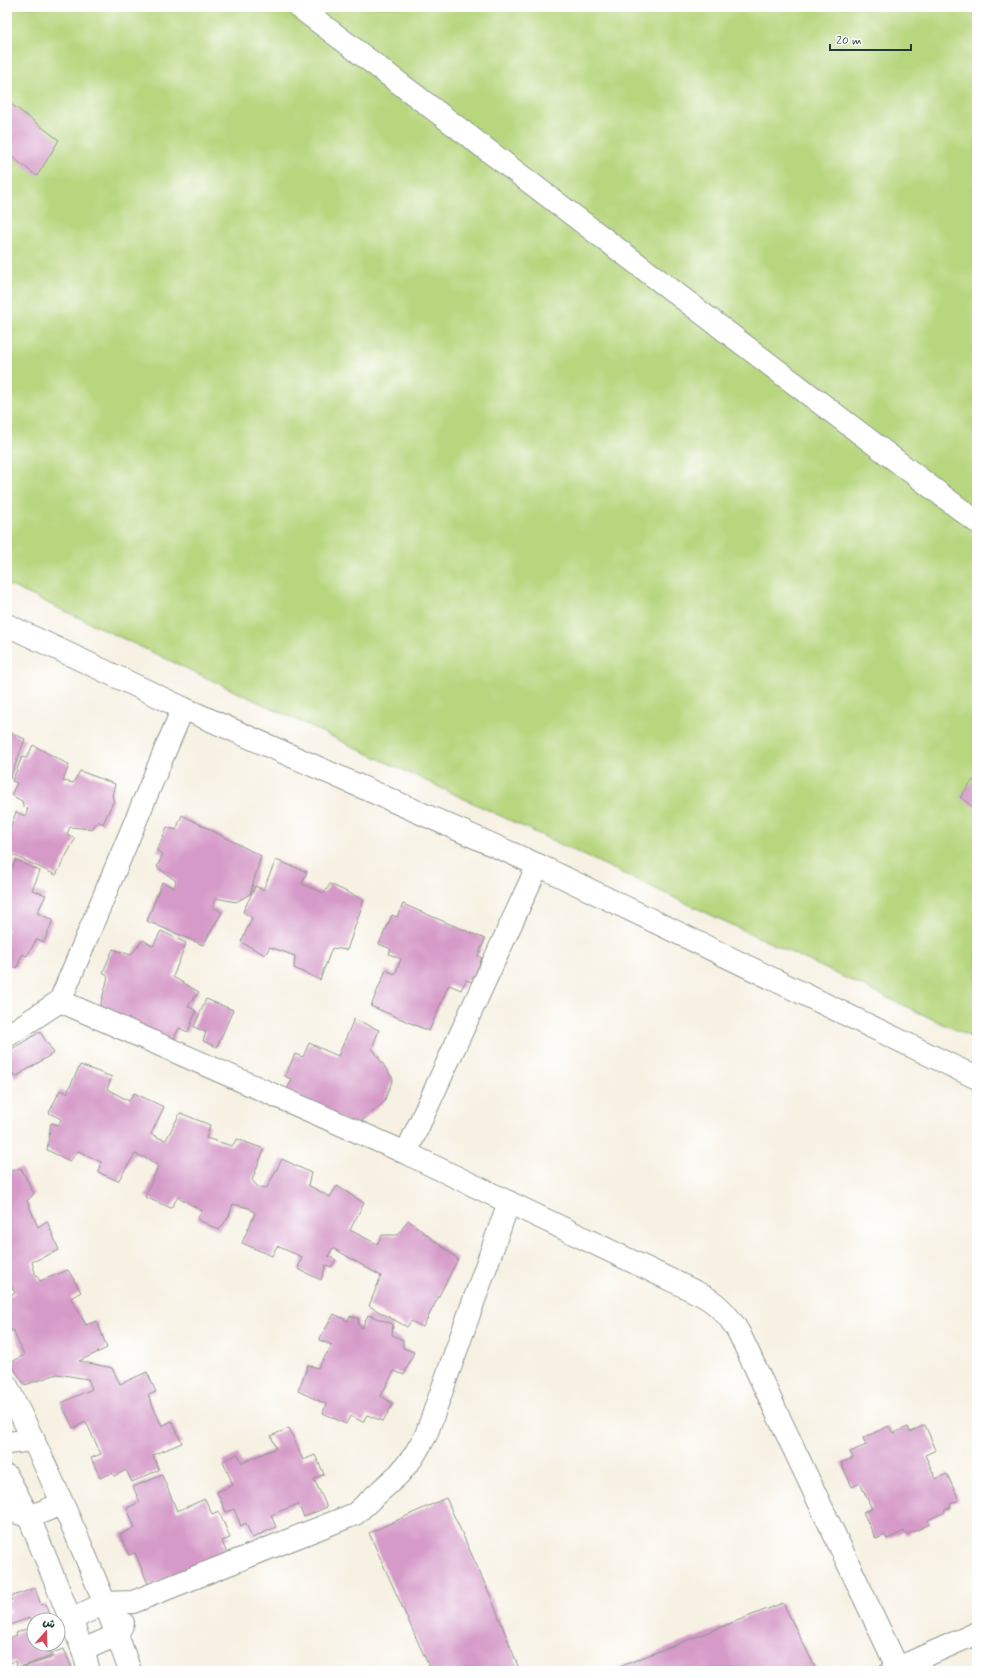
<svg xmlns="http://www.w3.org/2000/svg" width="984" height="1678" viewBox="0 0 984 1678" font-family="Mynerve,'Playpen Sans Arabic',sans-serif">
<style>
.green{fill:#b7d67e;stroke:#6b8a59}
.building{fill:#d59ac8}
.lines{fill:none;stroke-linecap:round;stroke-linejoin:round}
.minor-casing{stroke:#8b978c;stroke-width:24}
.minor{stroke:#fff;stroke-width:22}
</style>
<rect width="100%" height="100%" fill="#fff"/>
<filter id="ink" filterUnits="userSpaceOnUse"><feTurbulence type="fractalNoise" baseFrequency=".025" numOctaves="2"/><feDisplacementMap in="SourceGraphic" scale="8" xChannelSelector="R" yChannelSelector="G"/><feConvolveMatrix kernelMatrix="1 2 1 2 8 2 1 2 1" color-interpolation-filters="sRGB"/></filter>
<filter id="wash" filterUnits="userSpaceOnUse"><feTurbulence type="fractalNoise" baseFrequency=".012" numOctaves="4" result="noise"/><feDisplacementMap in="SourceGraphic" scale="16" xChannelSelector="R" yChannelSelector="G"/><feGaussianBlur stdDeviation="0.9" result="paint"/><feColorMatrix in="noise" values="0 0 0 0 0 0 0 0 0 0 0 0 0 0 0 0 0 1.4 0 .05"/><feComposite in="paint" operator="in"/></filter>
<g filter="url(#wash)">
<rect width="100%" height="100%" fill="#f7f1e3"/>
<path class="green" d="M7 7H977V1040L7 584Z"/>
<g id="blocks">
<g class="building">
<path d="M7 101 59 140 37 176 7 153Z"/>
<path d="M7 731 25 739 10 779H7Z"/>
<path d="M33 745 69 765 63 781 73 783 80 771 115 784 112 796 114 800 103 824 98 821 92 829 70 827 67 834 75 839 56 875 7 852V837L16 812 25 816 28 809 23 806 22 801 11 795 17 783 12 781 22 757 27 758Z"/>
<path d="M973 780 977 782V810L960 797Z"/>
<path d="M182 815 261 856 250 894 236 902 216 898 213 907 222 912 203 945 147 921 162 882 174 888 176 881 157 867 163 854 157 851 167 827 176 830Z"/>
<path d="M16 860 40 871 32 890 46 895 37 913 53 920 44 942 37 939 27 956 22 954 17 968 7 964V877Z"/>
<path d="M276 860 307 872 302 884 324 893 330 884 364 900 347 950 332 948 320 980 294 968 295 956 270 947 265 955 241 942 252 918 243 912 255 886 263 890Z"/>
<path d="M403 904 485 939 478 956 482 958 472 982 466 980 461 990 449 985 429 1031 371 1006 386 970 395 974 401 959 389 954 391 949 379 944 392 915 397 917Z"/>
<path d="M161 931 186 943 173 977 199 992 188 1006 196 1011 188 1032 179 1028 172 1043 99 1010 108 977 103 972 113 949 131 955 143 940 153 946Z"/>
<path d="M206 999 233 1010 217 1047 203 1041 206 1032 194 1027Z"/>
<path d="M354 1019 379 1030 372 1048 393 1079 384 1102 356 1126 286 1091 292 1080 285 1076 295 1054 303 1057 309 1043 338 1056Z"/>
<path d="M40 1032 54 1053 15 1077 7 1063V1052Z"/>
<path d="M80 1065 112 1077 107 1089 129 1101 134 1093 164 1107 151 1134 159 1138 166 1140 180 1113 210 1125 206 1138 232 1146 237 1139 264 1149 252 1180 258 1187 267 1188 282 1159 311 1173 308 1185 330 1197 337 1186 364 1203 350 1230 377 1244 382 1235H398L408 1220 458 1259 423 1327 411 1321 407 1327 369 1306 381 1276 333 1248 328 1256 336 1260 331 1267 326 1265 321 1280 298 1269 302 1257 277 1246 272 1256 242 1243 255 1213 249 1208 233 1204 229 1216 219 1230 197 1219 202 1211 178 1197 171 1208 145 1197 158 1166 148 1159 135 1154 118 1181 98 1172 101 1162 78 1151 70 1161 47 1150 51 1123 59 1125 61 1119 49 1113 60 1090 67 1093Z"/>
<path d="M21 1168 34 1194 27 1201 38 1227 47 1221 59 1250 32 1262 35 1273 40 1281 68 1270 81 1292 71 1298 86 1325 97 1321 107 1348 79 1361 112 1368 120 1384 147 1372 156 1392 148 1395 162 1426 172 1421 182 1443 153 1455 159 1470 132 1482 126 1470 114 1476 112 1473 100 1478 91 1458 101 1454 86 1422 73 1428 61 1403 92 1389 88 1379 57 1374 25 1385 10 1363 24 1355 13 1330 7 1331V1297L15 1293 7 1277V1172Z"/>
<path d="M334 1314 348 1321 350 1316 359 1319 358 1325 362 1328 368 1315 393 1324 392 1335 403 1340V1348L414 1352 404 1375 394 1371 381 1396 393 1404 383 1421 367 1415 363 1422 350 1416 346 1424 323 1413 326 1404 298 1391 308 1365 318 1368 332 1345 319 1340Z"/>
<path d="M925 1425 936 1450 925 1455 936 1479 947 1474 959 1500 950 1504 951 1507 944 1510 945 1512 928 1520 930 1524 906 1535 904 1531 887 1539 885 1535 876 1539 863 1512 872 1509 860 1483 852 1487 841 1463 853 1458 850 1452 866 1445 863 1438 889 1426 893 1433 908 1427 910 1432Z"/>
<path d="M289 1428 303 1460 315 1455 324 1474 314 1479 327 1507 304 1517 298 1504 271 1515 276 1527 252 1538 246 1523 241 1526 234 1509 226 1512 217 1492 233 1485 223 1461 238 1454 242 1463 276 1448 271 1436Z"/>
<path d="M162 1475 177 1511 205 1499 212 1514 219 1511 230 1538 222 1541 227 1554 149 1586 135 1553 129 1555 120 1534 135 1528 127 1508 140 1502 133 1487Z"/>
<path d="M446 1498 490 1595 520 1671H431L369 1533Z"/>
<path d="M35 1588 41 1605 46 1604 52 1620H34V1625L31 1626 29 1618 7 1626V1614L10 1613 7 1602 12 1600 10 1597Z"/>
<path d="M783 1603 817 1671H608Z"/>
<path d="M34 1626V1644H47L51 1656 18 1668 15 1661 7 1664V1639L17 1635 16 1633Z"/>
<path d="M64 1649 73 1671H19L18 1669 53 1657 51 1653Z"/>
</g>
</g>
</g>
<g filter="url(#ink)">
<use href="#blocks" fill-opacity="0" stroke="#8b978c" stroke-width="1"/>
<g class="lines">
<defs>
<g id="minor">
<path d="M299 7 977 522"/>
<path d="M7 625 183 708 538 865 977 1078"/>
<path d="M60 1001 406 1153 698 1293C717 1302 729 1315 739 1333L899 1671"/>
<path d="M7 1036 60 1001 183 708"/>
<path d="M406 1153 538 865"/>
<path d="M7 1386C53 1479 96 1574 130 1671"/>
<path d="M7 1443 34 1440"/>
<path d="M7 1476 29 1517 83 1650 89 1671"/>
<path d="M15 1512 29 1517 62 1504"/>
<path d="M70 1620 105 1603 133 1602 355 1514 399 1474 413 1457 426 1435 509 1202"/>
<path d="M83 1650 117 1635 123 1623"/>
<path d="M891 1671 977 1633"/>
</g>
</defs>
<use href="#minor" class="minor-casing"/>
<use href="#minor" class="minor"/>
</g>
</g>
<rect width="984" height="1678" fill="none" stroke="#fff" stroke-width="24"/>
<g transform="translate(46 1632) rotate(20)"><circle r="19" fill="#ffffff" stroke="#a5b1ae"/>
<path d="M0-3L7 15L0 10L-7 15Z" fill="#d1495b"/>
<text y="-6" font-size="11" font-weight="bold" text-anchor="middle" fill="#1f3d34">ش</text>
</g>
<path d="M830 44v6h81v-6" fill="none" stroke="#1f3d34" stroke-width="2"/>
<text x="836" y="44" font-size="12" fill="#1f3d34" stroke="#ffffff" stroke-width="3" paint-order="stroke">20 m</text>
</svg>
